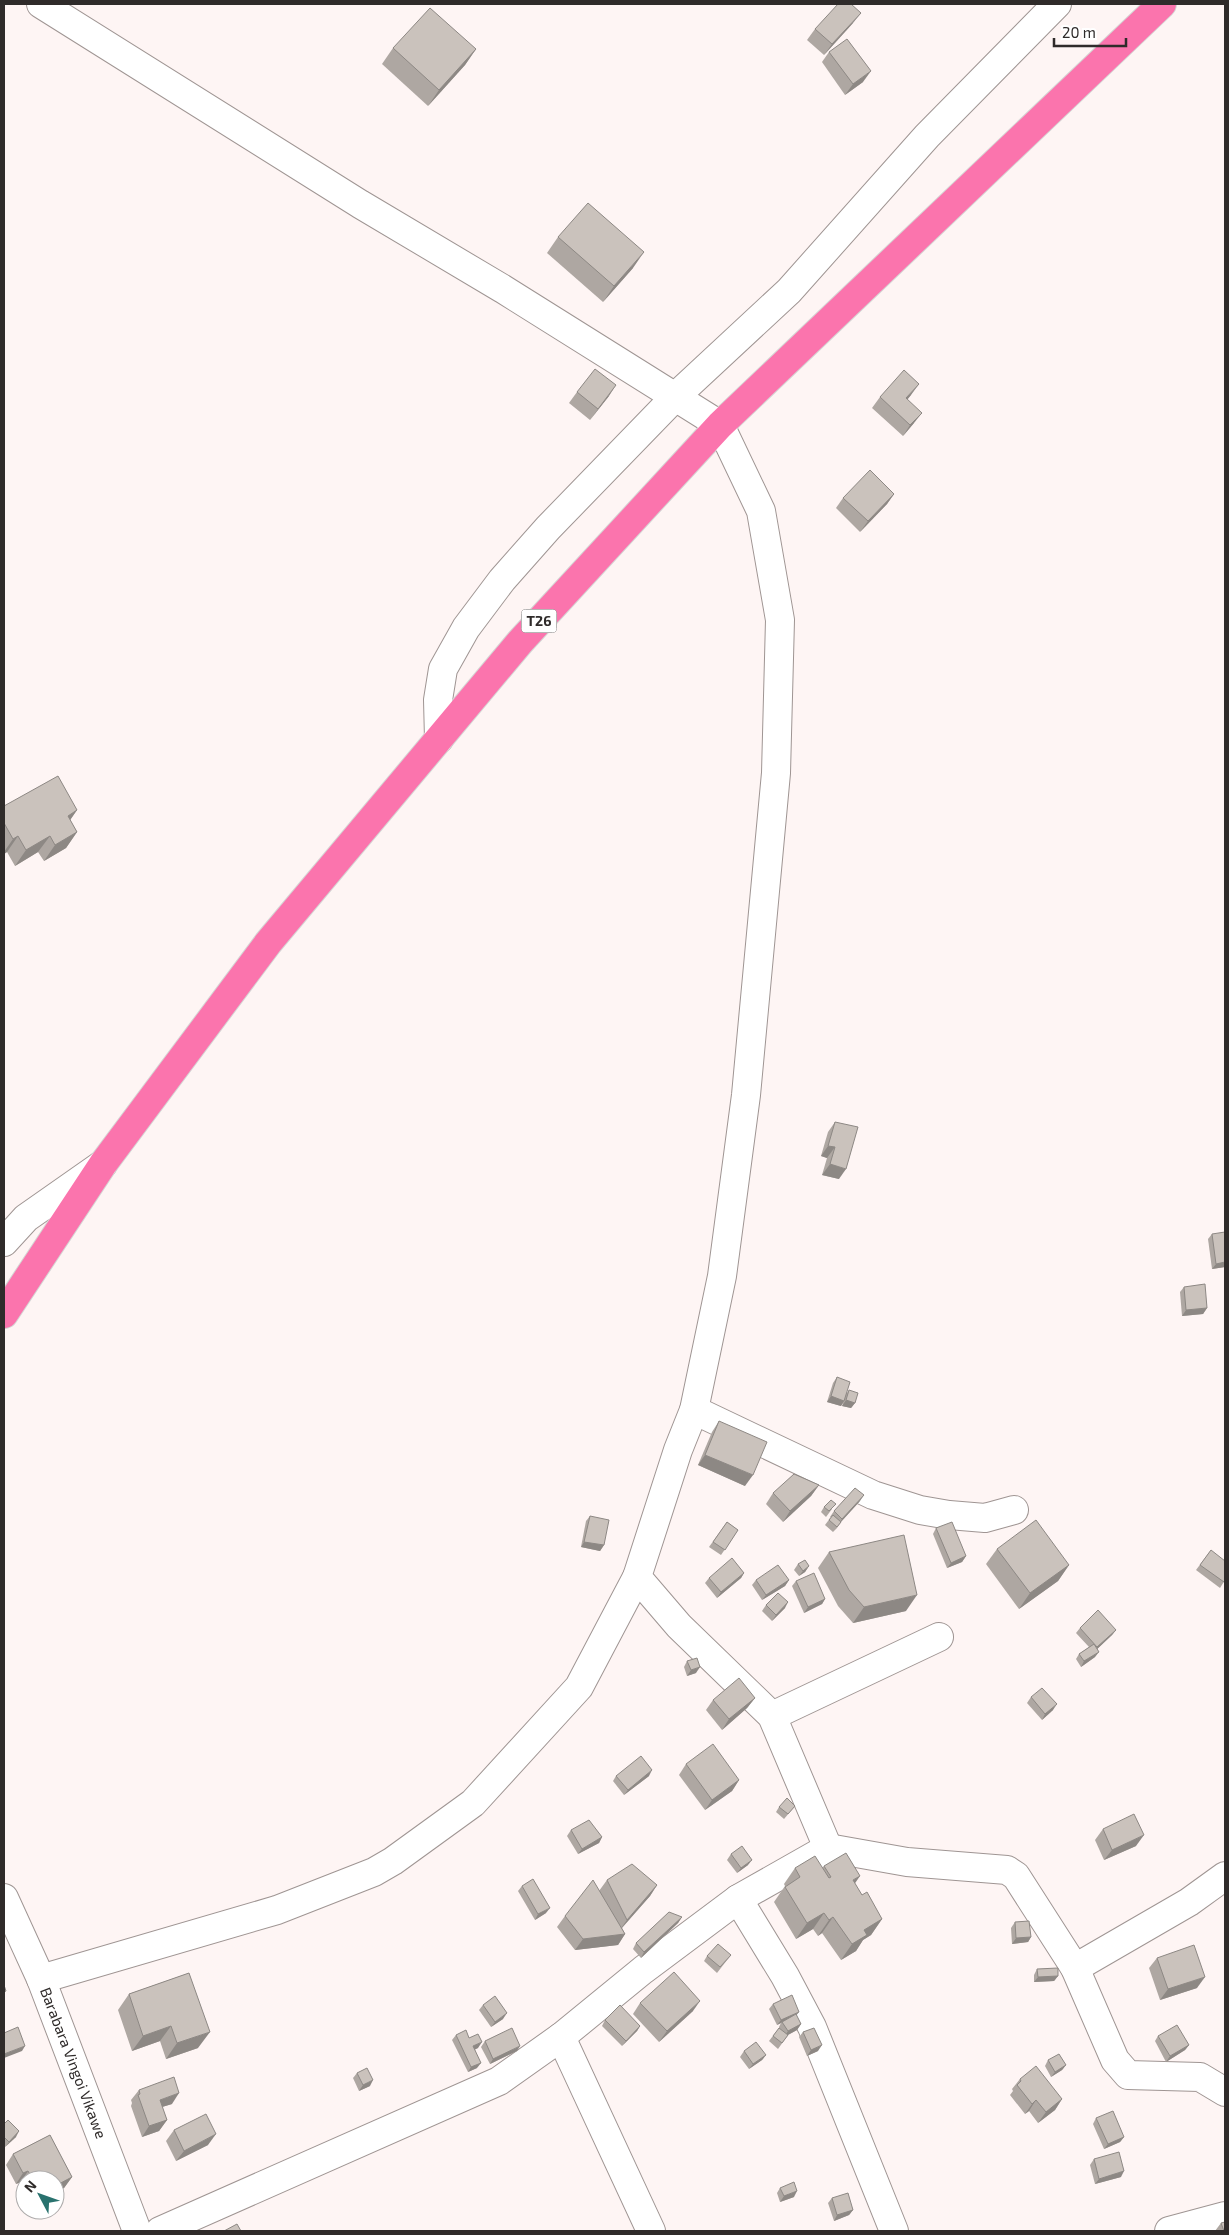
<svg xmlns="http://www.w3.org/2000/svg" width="1229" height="2235" viewBox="0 0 1229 2235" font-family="'Exo 2',sans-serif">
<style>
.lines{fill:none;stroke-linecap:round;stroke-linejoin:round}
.street-casing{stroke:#9f9593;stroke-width:30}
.highway-casing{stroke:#d5d5d4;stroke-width:30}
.street{stroke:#fff;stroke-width:28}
.highway{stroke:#fb74ad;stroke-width:28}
.wall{fill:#aea7a2}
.shaded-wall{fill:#8d8884}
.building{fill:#cac2bc;stroke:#8d8884}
.labels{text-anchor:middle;stroke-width:5;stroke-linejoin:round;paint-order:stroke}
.shield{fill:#fff;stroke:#6d6b6a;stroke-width:1}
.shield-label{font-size:14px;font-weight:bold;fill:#2f2b2a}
.street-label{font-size:15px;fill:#2f2b2a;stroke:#fff}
</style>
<rect width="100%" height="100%" fill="#fef5f4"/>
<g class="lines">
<defs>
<g id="street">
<path d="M41 4 360 204 503 289 720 425 761 511 780 620 776 773 746 1095 722 1276 694 1410 678 1450 637 1577 679 1626 772 1716 828 1848"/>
<path d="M439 739 438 700 443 669 466 628 502 580 548 528 676 396 789 291 927 136 1057 4"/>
<path d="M4 1242 26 1218 103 1164"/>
<path d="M694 1410 873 1495 920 1510 949 1515 985 1518 1014 1510"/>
<path d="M772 1716 939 1637"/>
<path id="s1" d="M4 1898 41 1979 137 2231"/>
<path d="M738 1899 785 1976 812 2027 894 2231"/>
<path d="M1075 1968 1189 1902 1225 1876"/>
<path d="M41 1979 277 1910 374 1872 393 1861 473 1803 579 1687 637 1577"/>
<path d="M561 2037 651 2231"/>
<path d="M160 2231 499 2081 561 2037 643 1970 738 1899 828 1848 907 1862 1007 1870 1016 1876 1075 1968 1115 2060 1128 2075 1200 2077 1225 2092"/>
<path d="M1169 2231 1225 2216"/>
</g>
<path id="highway" d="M4 1314 103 1164 268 943 520 642 720 425 1162 4"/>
</defs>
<use href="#street" class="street-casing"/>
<use href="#highway" class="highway-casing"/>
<use href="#street" class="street"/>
<use href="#highway" class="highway"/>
</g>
<g class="wall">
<path d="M853 23 824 55 807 40 815 29Z"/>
<path d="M393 48 476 49 465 65 428 106 382 64Z"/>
<path d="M829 52 863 82 845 95 822 62Z"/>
<path d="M558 237 633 268 603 302 547 253Z"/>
<path d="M577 392 609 396 590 420 569 403Z"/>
<path d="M911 395 907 400 914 423 903 436 872 408 880 397Z"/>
<path d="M894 494 887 504 860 532 836 508 843 498Z"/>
<path d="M4 806 77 810 70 820 77 832 66 848 44 861 38 852 15 866 7 852 4 854Z"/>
<path d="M835 1122 839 1179 822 1175 827 1158 821 1156 828 1132Z"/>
<path d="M1212 1234 1225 1267 1212 1269 1208 1239Z"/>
<path d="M1184 1287 1207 1308 1203 1314 1182 1316 1180 1292Z"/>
<path d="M837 1377 847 1393 849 1390 855 1403 851 1408 842 1406 843 1403 841 1406 827 1402 833 1383Z"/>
<path d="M719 1421 745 1486 698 1465 712 1432Z"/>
<path d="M819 1485 811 1496 783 1522 766 1504 773 1493Z"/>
<path d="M860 1501 841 1522 837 1528 833 1532 825 1525 831 1517H830L834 1511Z"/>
<path d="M824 1507 832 1509 826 1517 821 1512Z"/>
<path d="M590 1516 604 1545 600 1551 581 1547 586 1521Z"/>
<path d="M727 1522 738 1530 721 1555 709 1547Z"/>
<path d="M936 1528 966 1556 962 1562 947 1568 933 1534Z"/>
<path d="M997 1549 1069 1565 1058 1581 1019 1609 986 1564Z"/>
<path d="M1211 1550 1225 1580 1220 1588 1196 1570Z"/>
<path d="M829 1552 906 1611 853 1623 838 1606 818 1568Z"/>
<path d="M798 1564 809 1566 805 1572 799 1576 794 1570Z"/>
<path d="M744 1573 741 1578 717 1598 705 1583 709 1578Z"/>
<path d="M756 1580H789L785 1586 762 1600 752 1585Z"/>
<path d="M796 1581 825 1599 822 1604 804 1613 792 1586Z"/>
<path d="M766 1605 785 1608 772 1621 762 1611Z"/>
<path d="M1080 1628 1116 1630 1112 1635 1097 1649 1095 1657 1081 1667 1076 1659 1079 1654 1089 1647 1076 1633Z"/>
<path d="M687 1661 696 1673 687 1676 684 1667Z"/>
<path d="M1031 1697 1053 1710 1042 1720 1027 1703Z"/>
<path d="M755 1698 747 1708 722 1730 706 1710 713 1700Z"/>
<path d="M686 1764 739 1780 732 1791 705 1810 679 1775Z"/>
<path d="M616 1776H649L624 1795 613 1781Z"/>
<path d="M795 1806 784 1819 776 1812 779 1807Z"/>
<path d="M1103 1829 1136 1846 1104 1860 1095 1840Z"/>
<path d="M571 1830 602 1837 599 1843 578 1854 567 1836Z"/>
<path d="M731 1854 748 1865 737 1873 727 1860Z"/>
<path d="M824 1866 855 1884 862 1895 882 1919 871 1935 863 1940 856 1951 841 1960 822 1933 818 1936 813 1929 796 1939 774 1902 785 1886 784 1884 795 1868H823Z"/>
<path d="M607 1880 657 1885 650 1896 622 1928 625 1934 618 1945 575 1950 557 1927 565 1916 599 1891Z"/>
<path d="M522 1886 546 1913 535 1920 518 1891Z"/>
<path d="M682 1917 678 1923 641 1958 633 1949 636 1943Z"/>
<path d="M1015 1922 1031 1937 1028 1942 1012 1944 1011 1928Z"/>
<path d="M731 1955 717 1973 704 1961 707 1956Z"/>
<path d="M1157 1958 1197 1988 1160 2000 1149 1968Z"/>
<path d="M1037 1969 1058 1976 1054 1981 1034 1982V1975Z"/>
<path d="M189 1973 198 2048 166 2059 160 2041 132 2051 118 2010 129 1994Z"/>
<path d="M640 2003 693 2011 659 2042 633 2014Z"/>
<path d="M773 2004 796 2016 801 2024 797 2030 788 2035 778 2049 769 2041 779 2028V2027L781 2023 777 2025 769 2009Z"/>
<path d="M483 2005 503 2019 491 2027 479 2010Z"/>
<path d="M605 2020 640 2026 637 2031 622 2046 602 2026Z"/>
<path d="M803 2032 818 2051 807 2056 799 2037Z"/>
<path d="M456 2035 478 2048 475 2049 477 2068 468 2072 452 2040Z"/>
<path d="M1158 2036 1189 2045 1185 2050 1166 2062 1155 2041Z"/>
<path d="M485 2041 517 2051 490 2064 481 2047Z"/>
<path d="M744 2051 766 2055 762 2060 749 2069 740 2057Z"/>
<path d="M1048 2060 1066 2065 1062 2070 1051 2077 1045 2066Z"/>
<path d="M357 2073 370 2086 359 2091 353 2078Z"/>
<path d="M1020 2079 1062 2099 1055 2110 1038 2123 1029 2111 1025 2114 1010 2095 1013 2091 1012 2089Z"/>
<path d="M139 2090 172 2104 162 2107 167 2120 159 2131 142 2137 131 2106 132 2103 131 2100Z"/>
<path d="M1096 2118 1124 2137 1120 2142 1104 2149 1093 2124Z"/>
<path d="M4 2124 16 2137 5 2147 4 2146Z"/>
<path d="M174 2130 208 2145 176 2161 166 2141Z"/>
<path d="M50 2135 72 2177 64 2188 55 2192V2180H25V2190L21 2182 16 2184 6 2165 13 2154Z"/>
<path d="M1094 2159 1121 2177 1095 2184 1090 2165Z"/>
<path d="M780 2188 794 2197 780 2202 777 2193Z"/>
<path d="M832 2198 853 2210 849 2215 834 2221 828 2203Z"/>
<path d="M1221 2223 1225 2231H1215Z"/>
</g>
<g class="shaded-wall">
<path d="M861 13 853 23 824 55 832 44Z"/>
<path d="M476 49 465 65 428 106 439 90Z"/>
<path d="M871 71 863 82 845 95 853 84Z"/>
<path d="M644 252 633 268 603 302 614 286Z"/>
<path d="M919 384 911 395 899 409 906 398Z"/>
<path d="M616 385 609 396 590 420 598 409Z"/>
<path d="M922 413 914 423 903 436 910 425Z"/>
<path d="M894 494 887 504 860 532 868 521Z"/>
<path d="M77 810 66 826 68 816Z"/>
<path d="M77 832 66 848 44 861 55 845Z"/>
<path d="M18 836 7 852 4 854V852L13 839Z"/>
<path d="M50 836 38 852 15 866 26 850Z"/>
<path d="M828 1146 835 1147 827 1158 821 1156Z"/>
<path d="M830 1164 846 1169 839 1179 822 1175Z"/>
<path d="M1225 1262V1267L1212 1269 1216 1264Z"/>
<path d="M1207 1308 1203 1314 1182 1316 1186 1310Z"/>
<path d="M831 1396 844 1401 841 1406 827 1402Z"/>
<path d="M846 1400 855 1403 851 1408 842 1406Z"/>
<path d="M705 1455 753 1475 745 1486 698 1465Z"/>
<path d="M819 1485 811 1496 783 1522 790 1511Z"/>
<path d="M864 1495 860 1501 838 1525 842 1519Z"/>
<path d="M584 1542 604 1545 600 1551 581 1547Z"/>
<path d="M966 1556 962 1562 947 1568 951 1563Z"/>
<path d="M1069 1565 1058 1581 1019 1609 1030 1593Z"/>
<path d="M809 1566 805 1572 799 1576 803 1571Z"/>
<path d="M744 1573 741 1578 717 1598 721 1592Z"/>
<path d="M789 1580 785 1586 762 1600 766 1595Z"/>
<path d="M917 1595 906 1611 853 1623 864 1607Z"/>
<path d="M825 1599 822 1604 804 1613 808 1607Z"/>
<path d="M788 1602 785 1608 772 1621 776 1615Z"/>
<path d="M1116 1630 1112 1635 1094 1652 1097 1647Z"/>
<path d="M1099 1652 1095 1657 1081 1667 1084 1661Z"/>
<path d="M700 1667 696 1673 687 1676 691 1670Z"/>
<path d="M755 1698 747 1708 722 1730 729 1719Z"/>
<path d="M1057 1704 1053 1710 1042 1720 1045 1714Z"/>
<path d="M652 1770 649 1776 624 1795 628 1790Z"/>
<path d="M739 1780 732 1791 705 1810 712 1800Z"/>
<path d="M1144 1835 1136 1846 1104 1860 1112 1850Z"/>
<path d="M602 1837 599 1843 578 1854 582 1849Z"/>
<path d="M752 1860 748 1865 737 1873 741 1868Z"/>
<path d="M860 1876 849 1892 853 1880Z"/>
<path d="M657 1885 650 1896 619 1931 627 1920Z"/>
<path d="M550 1908 546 1913 535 1920 538 1914Z"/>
<path d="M824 1913 813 1929 796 1939 807 1923Z"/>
<path d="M682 1917 678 1923 641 1958 644 1952Z"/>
<path d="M833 1917 822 1933 818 1936 829 1920Z"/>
<path d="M882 1919 871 1935 863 1940 856 1951 841 1960 852 1944 864 1930Z"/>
<path d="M625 1934 618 1945 575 1950 583 1939Z"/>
<path d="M1031 1937 1028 1942 1012 1944 1016 1938Z"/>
<path d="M1058 1976 1054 1981 1034 1982 1038 1977Z"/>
<path d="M1205 1977 1197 1988 1160 2000 1168 1989Z"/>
<path d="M700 2001 693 2011 659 2042 667 2031Z"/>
<path d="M799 2012 795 2017 782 2022 781 2023 777 2025 781 2020Z"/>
<path d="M507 2013 503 2019 491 2027 495 2022Z"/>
<path d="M801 2024 797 2030 784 2037 788 2031Z"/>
<path d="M171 2026 160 2041 132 2051 143 2036Z"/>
<path d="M640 2026 637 2031 622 2046 626 2041Z"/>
<path d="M210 2032 198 2048 166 2059 177 2043Z"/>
<path d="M482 2042 478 2048 470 2052 473 2046Z"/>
<path d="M822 2045 818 2051 807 2056 811 2050Z"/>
<path d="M1189 2045 1185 2050 1166 2062 1170 2056Z"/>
<path d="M25 2046 22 2051 4 2058V2054Z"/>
<path d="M520 2046 517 2051 490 2064 493 2059Z"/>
<path d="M766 2055 762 2060 749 2069 753 2064Z"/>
<path d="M481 2063 477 2068 468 2072 471 2067Z"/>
<path d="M1066 2065 1062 2070 1051 2077 1055 2072Z"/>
<path d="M373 2080 370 2086 359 2091 363 2085Z"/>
<path d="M179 2093 172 2104 152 2110 160 2100Z"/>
<path d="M1062 2099 1055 2110 1038 2123 1046 2112Z"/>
<path d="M1036 2100 1029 2111 1025 2114 1032 2104Z"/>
<path d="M167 2120 159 2131 142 2137 149 2126Z"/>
<path d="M19 2131 16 2137 5 2147 9 2142Z"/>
<path d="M216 2134 208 2145 176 2161 184 2151Z"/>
<path d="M1124 2137 1120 2142 1104 2149 1108 2144Z"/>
<path d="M28 2171 21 2182 16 2184 23 2173Z"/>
<path d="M1124 2171 1121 2177 1095 2184 1099 2179Z"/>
<path d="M72 2177 64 2188 55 2192V2186Z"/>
<path d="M797 2191 794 2197 780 2202 784 2196Z"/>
<path d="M853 2210 849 2215 834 2221 837 2215Z"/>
</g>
<g class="building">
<path d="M838 4H851L861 13 832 44 815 29Z"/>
<path d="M430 8 476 49 439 90 393 48Z"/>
<path d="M847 39 871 71 853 84 829 52Z"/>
<path d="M588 203 644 252 614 286 558 237Z"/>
<path d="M595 369 616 385 598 409 577 392Z"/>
<path d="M904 370 919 384 906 398 922 413 910 425 880 397Z"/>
<path d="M870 470 894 494 868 521 843 498Z"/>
<path d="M58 776 77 810 68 816 77 832 55 845 50 836 26 850 18 836 13 839 4 823V806Z"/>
<path d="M835 1122 858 1127 846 1169 830 1164 835 1147 828 1146Z"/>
<path d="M1225 1232V1262L1216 1264 1212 1234Z"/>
<path d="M1205 1284 1207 1308 1186 1310 1184 1287Z"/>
<path d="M837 1377 850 1382 844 1401 831 1396Z"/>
<path d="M849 1390 858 1393 855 1403 846 1400Z"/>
<path d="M719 1421 767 1442 753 1475 705 1455Z"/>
<path d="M794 1474 819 1485 790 1511 773 1493Z"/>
<path d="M855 1488 864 1495 842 1519 834 1511Z"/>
<path d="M831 1500 836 1504 829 1511 824 1507Z"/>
<path d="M833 1515 841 1522 837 1527 829 1520Z"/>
<path d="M590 1516 609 1520 604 1545 584 1542Z"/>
<path d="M1036 1520 1069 1565 1030 1593 997 1549Z"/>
<path d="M727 1522 738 1530 725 1550 713 1542Z"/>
<path d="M952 1522 966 1556 951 1563 936 1528Z"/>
<path d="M904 1535 917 1595 864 1607 849 1590 829 1552Z"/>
<path d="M1211 1550 1225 1561V1580L1224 1582 1200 1565Z"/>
<path d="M732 1558 744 1573 721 1592 709 1578Z"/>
<path d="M805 1560 809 1566 803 1571 798 1564Z"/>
<path d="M778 1565 789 1580 766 1595 756 1580Z"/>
<path d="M814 1573 825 1599 808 1607 796 1581Z"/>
<path d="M778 1593 788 1602 776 1615 766 1605Z"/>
<path d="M1098 1610 1116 1630 1097 1647 1080 1628Z"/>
<path d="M1094 1644 1099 1652 1084 1661 1079 1654Z"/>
<path d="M697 1658 700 1667 691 1670 687 1661Z"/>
<path d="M739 1678 755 1698 729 1719 713 1700Z"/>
<path d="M1042 1688 1057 1704 1045 1714 1031 1697Z"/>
<path d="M713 1744 739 1780 712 1800 686 1764Z"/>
<path d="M641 1756 652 1770 628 1790 616 1776Z"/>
<path d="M787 1798 795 1806 788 1814 779 1807Z"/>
<path d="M1134 1814 1144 1835 1112 1850 1103 1829Z"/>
<path d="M589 1820 602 1837 582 1849 571 1830Z"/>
<path d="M742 1846 752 1860 741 1868 731 1854Z"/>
<path d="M846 1853 860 1876 853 1880 862 1895 867 1892 882 1919 864 1930 867 1935 852 1944 833 1917 829 1920 824 1913 807 1923 785 1887 800 1877 795 1868 815 1856 829 1878 831 1877 824 1866Z"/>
<path d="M632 1864 657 1885 627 1920 607 1880Z"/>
<path d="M533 1879 550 1908 538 1914 522 1886Z"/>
<path d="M593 1880 625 1934 583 1939 565 1916Z"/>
<path d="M669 1912 682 1917 644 1952 636 1943Z"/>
<path d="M1029 1921 1031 1937 1016 1938 1015 1922Z"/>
<path d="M718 1944 731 1955 720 1967 707 1956Z"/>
<path d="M1194 1945 1205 1977 1168 1989 1157 1958Z"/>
<path d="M1058 1968V1976L1038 1977 1037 1969Z"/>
<path d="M674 1972 700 2001 667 2031 640 2003Z"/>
<path d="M189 1973 210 2032 177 2043 171 2026 143 2036 129 1994Z"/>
<path d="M4 1985 6 1991 4 1992Z"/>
<path d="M792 1995 799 2012 781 2020 773 2004Z"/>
<path d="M495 1996 507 2013 495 2022 483 2005Z"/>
<path d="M620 2005 640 2026 626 2041 605 2020Z"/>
<path d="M796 2014 801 2024 788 2031 782 2022Z"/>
<path d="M1177 2025 1189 2045 1170 2056 1158 2036Z"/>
<path d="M18 2027 25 2046 4 2054V2033Z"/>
<path d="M512 2028 520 2046 493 2059 485 2041Z"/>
<path d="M779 2028 788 2035 782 2043 773 2036Z"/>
<path d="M814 2028 822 2045 811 2050 803 2032Z"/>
<path d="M466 2030 469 2038 478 2034 482 2042 473 2046 481 2063 471 2067 456 2035Z"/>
<path d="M756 2042 766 2055 753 2064 744 2051Z"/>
<path d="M1059 2054 1066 2065 1055 2072 1048 2060Z"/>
<path d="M1036 2066 1062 2099 1046 2112 1036 2100 1032 2104 1017 2085 1021 2081 1020 2079Z"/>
<path d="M367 2068 373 2080 363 2085 357 2073Z"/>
<path d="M174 2077 179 2093 160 2100 167 2120 149 2126 138 2095 140 2094 139 2090Z"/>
<path d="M1113 2111 1124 2137 1108 2144 1096 2118Z"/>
<path d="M206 2114 216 2134 184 2151 174 2130Z"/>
<path d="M8 2120 19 2131 9 2142 4 2137V2124Z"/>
<path d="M50 2135 72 2177 55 2186V2180H33L28 2171 23 2173 13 2154Z"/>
<path d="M1119 2152 1124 2171 1099 2179 1094 2159Z"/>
<path d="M794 2182 797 2191 784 2196 780 2188Z"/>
<path d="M848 2193 853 2210 837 2215 832 2198Z"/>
<path d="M1225 2222V2231H1224L1221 2223Z"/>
<path d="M237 2224 241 2231H224Z"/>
</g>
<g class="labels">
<rect class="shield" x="521.5" y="609.5" width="35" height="23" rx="4"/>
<g class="shield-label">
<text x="539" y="626">T26</text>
</g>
<g class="street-label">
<text dy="5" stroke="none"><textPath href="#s1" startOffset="179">Barabara Vingoi Vikawe</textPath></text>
</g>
</g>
<rect width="1229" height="2235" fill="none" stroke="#2f2b2a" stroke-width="10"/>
<g transform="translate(40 2195) rotate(311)"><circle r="24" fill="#ffffff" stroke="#acaaaa"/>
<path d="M0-4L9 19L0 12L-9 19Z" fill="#29726e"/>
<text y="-8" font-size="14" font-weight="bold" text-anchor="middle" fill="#2f2b2a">N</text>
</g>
<path d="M1054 38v8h72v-8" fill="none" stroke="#2f2b2a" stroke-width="2.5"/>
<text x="1062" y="38" font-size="15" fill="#2f2b2a" stroke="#ffffff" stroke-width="4" paint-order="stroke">20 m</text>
</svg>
